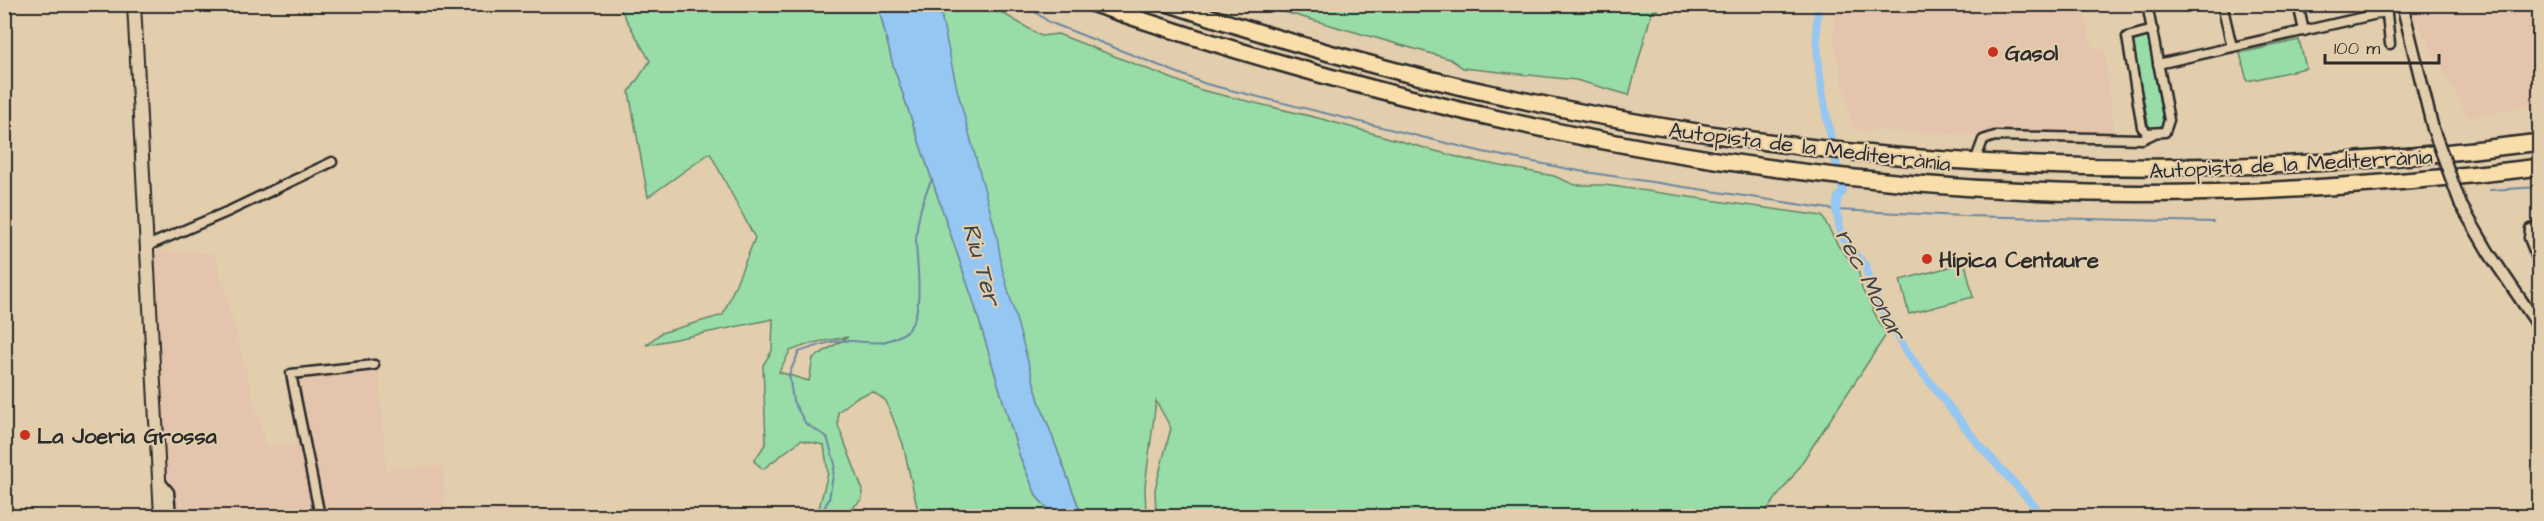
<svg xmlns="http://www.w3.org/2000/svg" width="2544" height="521" viewBox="0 0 2544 521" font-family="'Architects Daughter',sans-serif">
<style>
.built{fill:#e4c4ac}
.green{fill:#98dca8;stroke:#62846a;stroke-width:1.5;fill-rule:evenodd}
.water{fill:#96c6f2;stroke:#6b88a2;stroke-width:1.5}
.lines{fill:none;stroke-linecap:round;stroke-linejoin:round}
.stream{stroke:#6b88a2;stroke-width:2}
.canal{stroke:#96c6f2;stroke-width:8}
.minor-casing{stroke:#2b2b2b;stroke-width:13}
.tertiary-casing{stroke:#2b2b2b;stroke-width:15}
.secondary-casing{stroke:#2b2b2b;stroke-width:16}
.motorway-casing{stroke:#2b2b2b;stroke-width:20}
.minor{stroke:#e2cdac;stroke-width:8}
.tertiary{stroke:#e2cdac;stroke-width:10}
.secondary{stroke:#e2cdac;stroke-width:12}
.motorway{stroke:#f9deab;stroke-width:15}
.tertiary-bridge-casing{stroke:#2b2b2b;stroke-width:15;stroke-linecap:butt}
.tertiary-bridge{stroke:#e2cdac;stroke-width:10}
.poi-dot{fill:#c8321e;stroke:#e2cdac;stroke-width:2}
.labels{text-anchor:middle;stroke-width:4.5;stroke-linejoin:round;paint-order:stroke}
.poi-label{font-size:22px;font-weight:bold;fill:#2b2b2b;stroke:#e2cdac;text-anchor:start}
.street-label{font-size:22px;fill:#2b2b2b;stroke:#e2cdac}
.water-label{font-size:24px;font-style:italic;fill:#3b4249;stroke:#e2cdac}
</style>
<rect width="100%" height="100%" fill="#e2cdac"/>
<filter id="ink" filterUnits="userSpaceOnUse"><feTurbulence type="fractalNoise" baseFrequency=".0167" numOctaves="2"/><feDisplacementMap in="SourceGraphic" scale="12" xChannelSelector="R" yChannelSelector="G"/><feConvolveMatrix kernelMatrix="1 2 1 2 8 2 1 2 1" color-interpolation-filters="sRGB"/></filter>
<g filter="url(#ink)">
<g class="built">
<path d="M1836 5H2081L2092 46 2105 53 2115 142 1853 129 1834 42Z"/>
<path d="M2408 5H2539V104L2469 117Z"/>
<path d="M151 251 215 254 266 446 297 445 284 371 378 361 386 469 443 466 446 514 526 507 529 516H118L144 514 164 478Z"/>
</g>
<g class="green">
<path d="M618 5H878L893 65 973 300 1020 457 1037 497 1055 516H919L903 444 886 401 873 392 857 397 838 412V425L862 488V499L844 516H817L828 473 824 445 801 440 763 469 754 461 766 443 763 365 772 351 773 319 646 345 661 333 723 315 755 238 710 153 648 197 629 92 650 61ZM848 337 813 358 809 381 779 372 790 351 812 343Z"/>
<path d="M939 5H989L1041 36 1058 34 1201 90 1322 119 1464 159 1554 176 1575 185H1605L1822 216 1839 247 1858 269 1862 289 1886 335 1791 479 1766 511 1757 516H1156L1155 489 1171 428 1156 401 1145 486 1146 516H1082L1039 401 1001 268 996 236 956 89Z"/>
<path d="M1657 5V10L1652 11 1629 95 1576 80 1463 68 1450 59 1281 11 1277 5Z"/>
<path d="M2147 31 2165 132 2150 133 2131 35Z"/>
<path d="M2299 40 2306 68 2247 81 2240 53Z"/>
<path d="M1965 263 1973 297 1909 314 1900 280Z"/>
</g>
<path class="water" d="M878 5H939L957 89 997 236 1002 268 1039 401 1082 516H1055L1037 497 1020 457 973 300 893 65Z"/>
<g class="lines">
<g class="stream">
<path d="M1024 4 1049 22 1206 84 1483 152 1579 171 1836 210 1963 216 2213 222"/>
<path d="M2490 190 2540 187"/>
<path d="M820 516 829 499 835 464 827 437 806 424 793 401 789 374 799 352C811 348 826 342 839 341 864 339 875 349 901 335 928 321 916 264 916 240 917 218 922 199 932 179"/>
</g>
<path class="canal" d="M1819 4C1809 51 1832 144 1843 192L1838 197 1836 210 1841 233 1847 246 1866 266 1872 293 1911 358 1980 446 2044 516"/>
<defs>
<g id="minor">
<path d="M2147 4 2169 120 2165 132 2147 133 2142 127 2127 37 2153 30"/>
<path d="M2222 4 2232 47"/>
<path d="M2298 4 2304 31"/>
<path d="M2386 4 2390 44"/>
<path d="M2158 64 2386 12"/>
<path d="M1977 156 1983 140 1995 136 2142 139 2153 134"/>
<path d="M2540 226 2530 229 2529 238 2540 266"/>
<path d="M147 246 229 211 332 162"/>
<path d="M160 481 169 492 171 516"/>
<path d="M320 516 291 374 374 365"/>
</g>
<g id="tertiary">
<path d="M2402 4 2433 129"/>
<path d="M2461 205 2489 253 2540 328"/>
</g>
<path id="secondary" d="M134 4 161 516"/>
<g id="motorway">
<path d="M1094 4C1414 114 1751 186 2090 193 2241 196 2391 185 2540 167"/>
<path d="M1170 4C1610 152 2079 203 2540 142"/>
</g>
</defs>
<use href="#minor" class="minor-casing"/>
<use href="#tertiary" class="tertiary-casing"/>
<use href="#secondary" class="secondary-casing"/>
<use href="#motorway" class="motorway-casing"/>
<use href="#minor" class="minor"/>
<use href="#tertiary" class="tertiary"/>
<use href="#secondary" class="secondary"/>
<use href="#motorway" class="motorway"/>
<defs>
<path id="tertiary-bridge" d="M2433 129 2461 205"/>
</defs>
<use href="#tertiary-bridge" class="tertiary-bridge-casing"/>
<use href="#tertiary-bridge" class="tertiary-bridge"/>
</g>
</g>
<g class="poi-dot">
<circle cx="1993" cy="52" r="6"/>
<circle cx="1927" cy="259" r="6"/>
<circle cx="25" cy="435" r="6"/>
</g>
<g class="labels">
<g class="poi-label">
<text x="2005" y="60">Gasol</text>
<text x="1939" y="267">Hípica Centaure</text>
<text x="37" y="443">La Joeria Grossa</text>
</g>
<g class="street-label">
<text transform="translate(1810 146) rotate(7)" y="8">Autopista de la Mediterrània</text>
<text transform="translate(2291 163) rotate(-3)" y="8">Autopista de la Mediterrània</text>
</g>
<g class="water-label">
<text transform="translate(982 264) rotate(74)" y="8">Riu Ter</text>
<text transform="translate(1871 284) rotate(62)" y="8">rec Monar</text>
</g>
</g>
<rect width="2544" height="521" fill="none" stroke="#e2cdac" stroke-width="24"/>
<rect x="12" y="12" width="2520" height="497" fill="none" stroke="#2b2b2b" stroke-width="2" filter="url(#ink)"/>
<path d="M2325 54v9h114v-9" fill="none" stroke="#2b2b2b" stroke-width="3"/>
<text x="2334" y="54" font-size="18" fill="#2b2b2b" stroke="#e2cdac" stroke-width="4.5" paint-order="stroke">100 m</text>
</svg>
